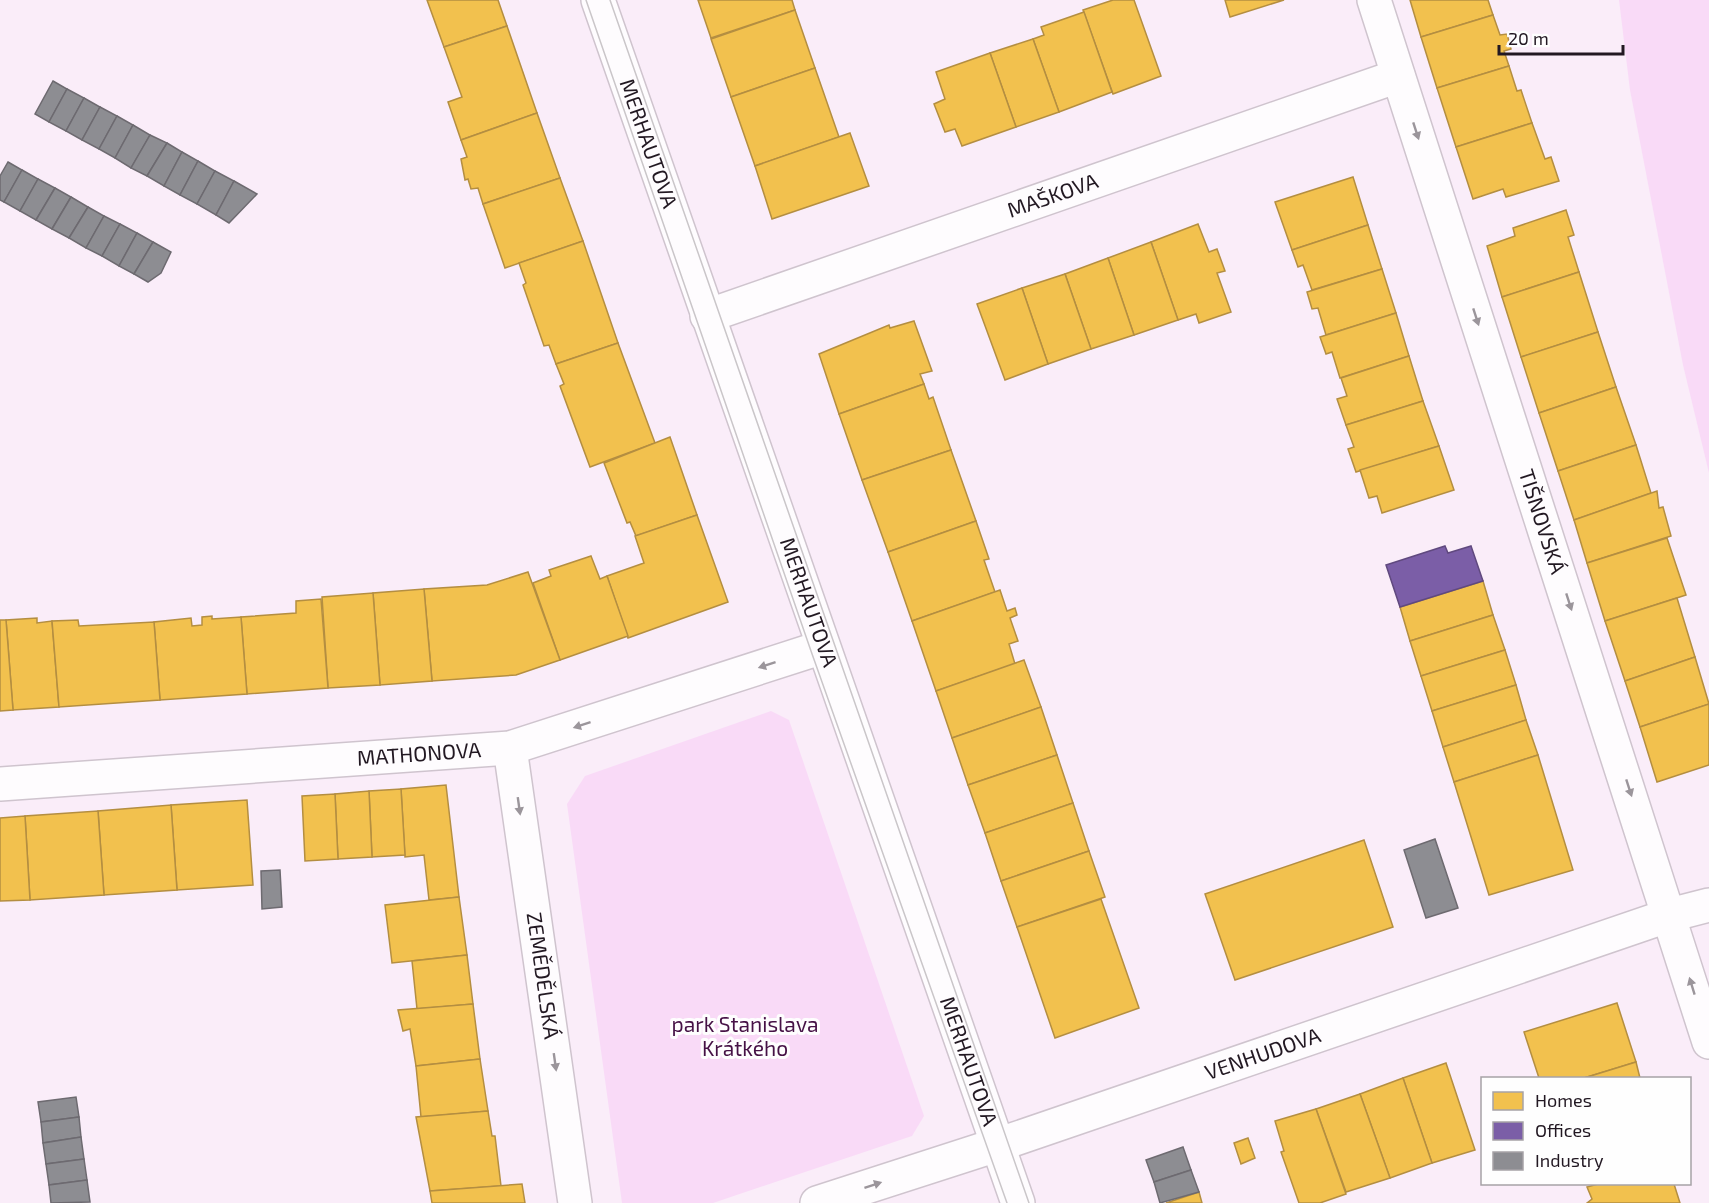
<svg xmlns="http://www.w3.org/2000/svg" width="1709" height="1203" viewBox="0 0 1709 1203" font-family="'Exo 2',sans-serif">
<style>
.green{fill:#f9daf7}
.homes{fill:#f2c14e;stroke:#b48e41;stroke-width:1.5}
.offices{fill:#7b5ea7;stroke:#60497f;stroke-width:1.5}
.industry{fill:#8d8d92;stroke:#6d6a70;stroke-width:1.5}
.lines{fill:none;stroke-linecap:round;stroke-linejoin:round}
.minor-casing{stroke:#cfc4ce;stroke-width:36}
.minor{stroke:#fefcfe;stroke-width:33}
.tram{stroke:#cac6c9;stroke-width:1.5}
.oneway{fill:#9b959b}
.labels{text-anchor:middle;stroke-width:6;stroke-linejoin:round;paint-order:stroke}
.street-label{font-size:21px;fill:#221822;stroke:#fefefe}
.park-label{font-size:21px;fill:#461246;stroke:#fefefe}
</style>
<rect width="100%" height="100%" fill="#faedf9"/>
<g class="green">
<path d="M1619 0H1709V473L1683 365 1630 90Z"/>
<path d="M771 711 789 720 924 1116 912 1136 713 1203H622L567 804 585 776Z"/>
</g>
<g class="homes">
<path d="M427 0H498L507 26 444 47Z"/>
<path d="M698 0H792L795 10 711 38Z"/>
<path d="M1113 0H1134L1161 76 1113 94 1083 10Z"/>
<path d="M1225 0H1284L1230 17Z"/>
<path d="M1410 0H1488L1493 15 1421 37Z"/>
<path d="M795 10 815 68 731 97 711 39Z"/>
<path d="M1084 12 1112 92 1059 112 1033 39 1044 35 1041 27Z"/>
<path d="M1493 15 1500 35 1507 34 1511 49 1504 51 1509 66 1437 88 1421 37Z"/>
<path d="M507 26 537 113 461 140 448 102 462 97 444 47Z"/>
<path d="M1033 39 1059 112 1016 127 990 53Z"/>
<path d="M990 53 1016 127 962 146 955 129 945 132 934 104 945 99 936 72Z"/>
<path d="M1509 66 1517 91 1521 90 1532 123 1456 147 1437 88Z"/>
<path d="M815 68 839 137 755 166 731 97Z"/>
<path d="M537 113 560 178 483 204 478 188 471 189 468 179 465 180 461 159 467 157 461 140Z"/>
<path d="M1532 123 1545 159 1551 157 1559 181 1506 197 1503 189 1473 199 1456 147Z"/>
<path d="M850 133 869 186 772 219 755 166Z"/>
<path d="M1353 177 1368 225 1292 250 1275 202Z"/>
<path d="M560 178 583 241 505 268 483 204Z"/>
<path d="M1566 210 1574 235 1568 237 1579 272 1502 297 1487 246 1515 236 1513 228Z"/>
<path d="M1198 224 1209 252 1217 249 1225 271 1217 273 1231 312 1199 323 1196 314 1178 320 1151 242Z"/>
<path d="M1368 225 1382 269 1312 290 1303 265 1298 267 1292 250Z"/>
<path d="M583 241 618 343 556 364 549 345 544 346 523 285 526 283 519 263Z"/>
<path d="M1151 242 1178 320 1134 335 1108 258Z"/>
<path d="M1108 258 1134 335 1091 349 1065 274Z"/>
<path d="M1382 269 1396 313 1326 335 1318 308 1312 309 1307 292Z"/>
<path d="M1579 272 1598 332 1521 357 1502 297Z"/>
<path d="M1065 274 1091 349 1048 364 1022 288Z"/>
<path d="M1022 288 1048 364 1005 380 977 304Z"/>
<path d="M1396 313 1409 356 1340 378 1332 352 1326 354 1320 337Z"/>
<path d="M914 321 932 371 920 374 924 384 839 414 819 354 889 325 890 328Z"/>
<path d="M1598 332 1616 387 1539 413 1521 357Z"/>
<path d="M618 343 655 443 590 467 560 386 564 384 556 364Z"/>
<path d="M1409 356 1423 401 1346 425 1337 399 1347 396 1341 378Z"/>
<path d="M924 384 929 399 933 397 951 450 862 480 839 414Z"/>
<path d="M1616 387 1636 445 1558 471 1539 413Z"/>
<path d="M1423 401 1439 446 1356 472 1348 449 1354 447 1346 425Z"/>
<path d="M670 437 697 515 636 536 630 522 627 523 604 463Z"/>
<path d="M1636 445 1651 493 1574 520 1558 471Z"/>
<path d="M1439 446 1454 490 1382 513 1377 496 1369 498 1360 470Z"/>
<path d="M951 450 976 521 888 552 862 480Z"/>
<path d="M1657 491 1659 508 1663 507 1671 536 1587 563 1574 520Z"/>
<path d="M697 515 728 602 628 638 607 576 644 563 635 536Z"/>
<path d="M976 521 989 559 984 560 995 592 912 621 888 552Z"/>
<path d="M1667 538 1686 595 1605 621 1587 563Z"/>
<path d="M591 556 600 579 607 576 628 636 560 660 533 583 551 576 549 570Z"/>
<path d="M528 572 560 660 516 675 432 681 424 589 487 585Z"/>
<path d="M1483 581 1493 615 1410 641 1400 607Z"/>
<path d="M424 589 432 681 380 685 373 593Z"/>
<path d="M1000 590 1007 611 1015 608 1017 615 1010 618 1018 641 1009 644 1015 664 936 691 912 621Z"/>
<path d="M373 593 380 685 328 688 322 597Z"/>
<path d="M1677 598 1695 657 1625 681 1605 621Z"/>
<path d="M321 599 328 688 247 694 241 617 296 613V601Z"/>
<path d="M1493 615 1505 650 1421 676 1410 641Z"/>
<path d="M212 616V619L241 617 247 694 160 700 154 622 191 618 192 626 202 625V617Z"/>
<path d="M37 618V623L52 621 59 707 13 710 6 620Z"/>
<path d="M0 620H6L13 710 0 711Z"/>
<path d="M78 620 79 626 154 622 160 700 59 707 52 621Z"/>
<path d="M1505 650 1516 685 1432 711 1421 676Z"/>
<path d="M1695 657 1709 704 1640 727 1625 681Z"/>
<path d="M1024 660 1041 707 952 738 936 691Z"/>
<path d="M1516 685 1526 720 1443 747 1432 711Z"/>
<path d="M1709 704V765L1657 782 1640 727Z"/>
<path d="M1041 707 1057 755 968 785 952 738Z"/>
<path d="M1526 720 1538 755 1454 782 1443 747Z"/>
<path d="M1057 755 1073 803 985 833 968 785Z"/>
<path d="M1538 755 1573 870 1489 895 1454 782Z"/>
<path d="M446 785 459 897 429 900 424 855 405 857 401 789Z"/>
<path d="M401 789 405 855 372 857 369 791Z"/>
<path d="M369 791 372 857 338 859 335 794Z"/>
<path d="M335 794 338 859 305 861 302 796Z"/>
<path d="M247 800 253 885 177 890 171 805Z"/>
<path d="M1073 803 1089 851 1001 881 985 833Z"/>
<path d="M171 805 177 890 104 895 98 811Z"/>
<path d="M98 811 104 895 30 900 25 816Z"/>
<path d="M25 816 30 900 0 901V818Z"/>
<path d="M1364 840 1393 927 1235 980 1205 894Z"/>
<path d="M1089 851 1105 897 1017 927 1001 881Z"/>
<path d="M459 897 467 955 392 963 385 905Z"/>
<path d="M1101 899 1139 1008 1055 1038 1017 927Z"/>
<path d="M467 955 473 1004 417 1009 412 961Z"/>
<path d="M1617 1003 1636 1062 1584 1078H1539L1524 1032Z"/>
<path d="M473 1004 480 1059 416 1066 410 1029 403 1031 398 1010Z"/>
<path d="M480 1059 488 1111 421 1117 416 1066Z"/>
<path d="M1636 1062 1640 1078H1584Z"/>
<path d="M1446 1063 1475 1150 1432 1163 1403 1078Z"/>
<path d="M1403 1078 1432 1163 1390 1178 1360 1094Z"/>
<path d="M1360 1094 1390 1178 1346 1192 1316 1109Z"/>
<path d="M1316 1109 1346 1194 1320 1203H1299L1281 1152 1284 1151 1275 1121Z"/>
<path d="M488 1111 492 1136H495L501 1186 430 1191 416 1117Z"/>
<path d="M1248 1138 1255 1158 1241 1164 1234 1143Z"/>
<path d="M522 1184 525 1203H432L430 1191Z"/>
<path d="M1598 1184H1674L1680 1203H1587L1592 1199 1587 1187Z"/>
<path d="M1199 1192 1202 1203H1166Z"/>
</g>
<path class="offices" d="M1445 546 1448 553 1471 546 1483 581 1400 607 1386 565Z"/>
<g class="industry">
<path d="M53 81 67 89 49 122 35 114Z"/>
<path d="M67 89 84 98 66 131 49 122Z"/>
<path d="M84 98 100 107 82 140 66 131Z"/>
<path d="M100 107 117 116 99 149 82 140Z"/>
<path d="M117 116 133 125 115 158 99 149Z"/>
<path d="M133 125 150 135 131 168 115 158Z"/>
<path d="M150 135 167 143 147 176 131 168Z"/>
<path d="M167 143 182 152 164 186 147 176Z"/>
<path d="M182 152 198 161 180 195 164 186Z"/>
<path d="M198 161 215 171 197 204 180 195Z"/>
<path d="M8 162 22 170 4 202 0 200V176Z"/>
<path d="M22 170 38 179 20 211 4 202Z"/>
<path d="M215 171 234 181 216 215 197 204Z"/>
<path d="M38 179 55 188 36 220 20 211Z"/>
<path d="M234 181 257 194 229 223 216 215Z"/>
<path d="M55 188 71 197 52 229 36 220Z"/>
<path d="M71 197 88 207 69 238 52 229Z"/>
<path d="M88 207 104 216 86 248 69 238Z"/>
<path d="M104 216 120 224 102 256 86 248Z"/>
<path d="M120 224 137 233 119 266 102 256Z"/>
<path d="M137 233 153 242 134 274 119 266Z"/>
<path d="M153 242 171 252 161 273 148 282 134 274Z"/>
<path d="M1435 839 1458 908 1426 918 1404 850Z"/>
<path d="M280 870 282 907 262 909 261 871Z"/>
<path d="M76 1097 79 1117 41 1122 38 1102Z"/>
<path d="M79 1117 81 1137 43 1143 41 1122Z"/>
<path d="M81 1137 84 1159 46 1164 43 1143Z"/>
<path d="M1183 1147 1191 1170 1154 1182 1146 1160Z"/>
<path d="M84 1159 87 1180 49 1185 46 1164Z"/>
<path d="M1191 1170 1199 1192 1160 1203 1154 1182Z"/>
<path d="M87 1180 90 1202 51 1203 49 1185Z"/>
</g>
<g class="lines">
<defs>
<g id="minor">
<path id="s1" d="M598 0 1018 1203"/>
<path id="s2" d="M1374 0 1709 1042"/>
<path id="s3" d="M707 316 1398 76"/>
<path id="s4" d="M510 748 575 1203"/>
<path id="s5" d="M0 784 510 748 823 647"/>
<path id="s6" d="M817 1203 1009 1141 1670 915 1709 905"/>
</g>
</defs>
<use href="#minor" class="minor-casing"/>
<use href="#minor" class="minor"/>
<g class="tram">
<path d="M586 0 811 651 1007 1203"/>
<path d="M610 0 1029 1203"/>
</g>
</g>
<defs><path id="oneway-solid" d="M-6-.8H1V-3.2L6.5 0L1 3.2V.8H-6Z" transform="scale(1.5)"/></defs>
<g class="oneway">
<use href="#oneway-solid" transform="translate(1416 131) rotate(72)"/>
<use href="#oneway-solid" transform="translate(1476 317) rotate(72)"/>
<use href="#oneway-solid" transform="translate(1569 602) rotate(72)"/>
<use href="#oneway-solid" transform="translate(767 665) rotate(162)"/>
<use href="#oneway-solid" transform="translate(582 725) rotate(162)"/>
<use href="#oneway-solid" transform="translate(1629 788) rotate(72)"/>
<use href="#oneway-solid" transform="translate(519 806) rotate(82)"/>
<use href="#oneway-solid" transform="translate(1692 986) rotate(-107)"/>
<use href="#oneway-solid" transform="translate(555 1062) rotate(82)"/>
<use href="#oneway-solid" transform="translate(873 1185) rotate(-18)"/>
</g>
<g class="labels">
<g class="street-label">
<text dy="7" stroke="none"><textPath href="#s1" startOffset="152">MERHAUTOVA</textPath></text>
<text dy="7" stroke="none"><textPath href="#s3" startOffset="366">MAŠKOVA</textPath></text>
<text dy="7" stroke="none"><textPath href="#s2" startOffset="548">TIŠNOVSKÁ</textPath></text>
<text dy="7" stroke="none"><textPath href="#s1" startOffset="638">MERHAUTOVA</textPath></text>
<text dy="7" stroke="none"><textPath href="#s5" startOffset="420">MATHONOVA</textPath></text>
<text dy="7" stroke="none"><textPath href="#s4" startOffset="230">ZEMĚDĚLSKÁ</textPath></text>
<text dy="7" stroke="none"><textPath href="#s6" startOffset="470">VENHUDOVA</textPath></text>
<text dy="7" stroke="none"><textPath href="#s1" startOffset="1124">MERHAUTOVA</textPath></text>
</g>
<g class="park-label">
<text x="745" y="1032">park Stanislava<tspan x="745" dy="24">Krátkého</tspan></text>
</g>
</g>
<rect x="1481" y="1077" width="210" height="108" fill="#fefefe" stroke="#a6a2a6" stroke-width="1.5"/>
<rect x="1493" y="1092" width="30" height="18" fill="#f2c14e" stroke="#a6a2a6" stroke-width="1.5"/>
<text x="1535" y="1107" font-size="18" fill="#221822">Homes</text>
<rect x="1493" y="1122" width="30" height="18" fill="#7b5ea7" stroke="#a6a2a6" stroke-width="1.5"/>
<text x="1535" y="1137" font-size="18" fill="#221822">Offices</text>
<rect x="1493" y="1152" width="30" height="18" fill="#8d8d92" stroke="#a6a2a6" stroke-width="1.5"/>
<text x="1535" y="1167" font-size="18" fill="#221822">Industry</text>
<path d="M1499 45v9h124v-9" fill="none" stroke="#221822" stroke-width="3"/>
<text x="1508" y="45" font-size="18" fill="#221822" stroke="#fefefe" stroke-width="4.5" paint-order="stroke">20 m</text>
</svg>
